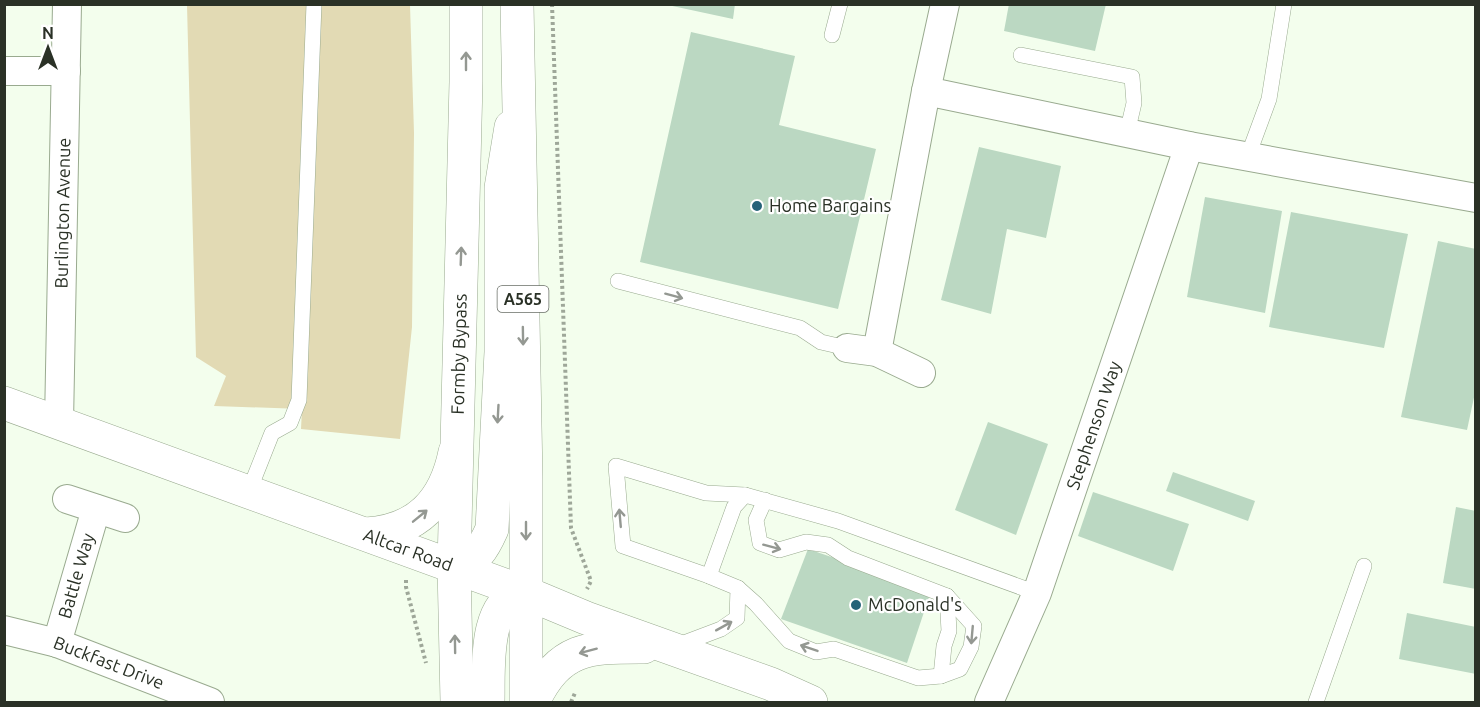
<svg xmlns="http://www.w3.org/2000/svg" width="1480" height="707" viewBox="0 0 1480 707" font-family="Ubuntu,sans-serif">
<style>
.green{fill:#e2dab4}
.building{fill:#bbd8c2}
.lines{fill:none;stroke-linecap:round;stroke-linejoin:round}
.service-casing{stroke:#99aa8f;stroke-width:16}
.minor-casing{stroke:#99aa8f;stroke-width:30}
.secondary-casing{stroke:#99aa8f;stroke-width:34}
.trunk-casing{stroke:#99aa8f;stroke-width:34}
.path{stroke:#9ea799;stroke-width:4;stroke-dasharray:3 3;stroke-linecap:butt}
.service{stroke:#fff;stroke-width:15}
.minor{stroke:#fff;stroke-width:28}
.secondary{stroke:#fff;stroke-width:33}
.trunk{stroke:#fff;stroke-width:33}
.oneway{stroke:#949892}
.poi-dot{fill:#246278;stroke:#fff;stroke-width:2}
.labels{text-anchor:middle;stroke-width:4.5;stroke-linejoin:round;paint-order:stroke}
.shield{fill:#fff;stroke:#6a6f67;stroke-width:1.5}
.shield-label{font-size:16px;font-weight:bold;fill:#2a3126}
.poi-label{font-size:18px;fill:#2a3126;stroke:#fff;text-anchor:start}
.street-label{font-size:18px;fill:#2a3126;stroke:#fff}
</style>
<rect width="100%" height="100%" fill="#f3feed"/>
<path class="green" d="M187 5H410L414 133 412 327 400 439 301 429 302 409 214 406 226 376 196 357Z"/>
<g class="building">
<path d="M663 4H735L733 19Z"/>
<path d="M1009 4H1106L1095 51 1004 31Z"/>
<path d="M691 32 795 56 779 125 876 149 838 309 640 262Z"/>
<path d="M979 147 1061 166 1046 238 1007 229 991 314 941 300Z"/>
<path d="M1205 197 1282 211 1265 313 1187 297Z"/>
<path d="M1291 212 1408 234 1384 348 1269 327Z"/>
<path d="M1438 241 1476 249V388L1467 430 1401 417Z"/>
<path d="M988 422 1048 444 1016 535 955 510Z"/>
<path d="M1173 472 1255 501 1248 521 1166 491Z"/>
<path d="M1093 492 1189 524 1173 571 1078 536Z"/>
<path d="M1456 507 1476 511V589L1443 583Z"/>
<path d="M808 549 931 591 907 663 781 619Z"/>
<path d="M1407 613 1476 627V674L1399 659Z"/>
</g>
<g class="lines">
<defs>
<g id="service">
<path d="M832 35 840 4"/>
<path d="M1021 55 1132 77 1134 103 1127 133"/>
<path d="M1248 156 1269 99 1284 4"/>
<path d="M618 281 800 328 821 342 847 348"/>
<path d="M249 491 272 433 290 423 299 400 314 4"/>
<path d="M709 576 734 507 745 495"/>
<path d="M738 588 756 604 789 641 816 652 834 649 918 678 941 676 960 669 971 647 974 626 947 596 848 558 828 545 806 542 779 550 760 543 756 520 765 500"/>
<path d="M676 646 721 629 737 618 738 588 709 576 623 546 616 466 706 493 745 495 838 521 1037 593"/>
<path d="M941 676 944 646 949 631 947 596"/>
<path d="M1316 702 1364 566"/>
</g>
<g id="minor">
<path d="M4 71H66"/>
<path d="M926 91 1189 146 1476 198"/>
<path d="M847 348 877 352 921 373"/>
<path d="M877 352 926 91 945 4"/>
<path id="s1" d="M59 423 67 4"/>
<path d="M67 499 125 518"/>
<path id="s2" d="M4 630 57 643 210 702"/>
<path id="s3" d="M57 643 96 509"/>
<path id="s4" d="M989 702 1037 593 1189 146"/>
</g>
<g id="secondary">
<path id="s5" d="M4 403 526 593 586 618 771 684 811 702"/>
<path d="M366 534C417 531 445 502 455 452"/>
<path d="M454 566C475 564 484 547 492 529L501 352V188L511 127"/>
<path d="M488 702C489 671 482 598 526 593"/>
<path d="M533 702C560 646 589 647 644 647"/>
</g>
<g id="trunk">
<path d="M517 4 526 478V702"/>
<path id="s6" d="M457 702 454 566 466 82V4"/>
</g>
</defs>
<use href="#service" class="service-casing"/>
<use href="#minor" class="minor-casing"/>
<use href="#secondary" class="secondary-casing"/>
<use href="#trunk" class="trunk-casing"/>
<g class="path">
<path d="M552 4 571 528 591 581 587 589"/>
<path d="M406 580V587L426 663"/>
<path d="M571 702 575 693"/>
</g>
<use href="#service" class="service"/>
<use href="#minor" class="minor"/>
<use href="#secondary" class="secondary"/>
<use href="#trunk" class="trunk"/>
</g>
<defs><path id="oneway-shaft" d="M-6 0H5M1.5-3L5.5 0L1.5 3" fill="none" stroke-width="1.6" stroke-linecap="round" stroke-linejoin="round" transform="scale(1.5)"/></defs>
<g class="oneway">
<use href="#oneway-shaft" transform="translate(466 61) rotate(-90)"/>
<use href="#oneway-shaft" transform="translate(461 256) rotate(-88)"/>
<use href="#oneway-shaft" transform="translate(674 296) rotate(15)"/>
<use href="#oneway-shaft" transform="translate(523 336) rotate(89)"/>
<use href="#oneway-shaft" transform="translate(498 414) rotate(93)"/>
<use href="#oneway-shaft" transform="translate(420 516) rotate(-39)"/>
<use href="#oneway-shaft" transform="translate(620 518) rotate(-95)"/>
<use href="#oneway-shaft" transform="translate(526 531) rotate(90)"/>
<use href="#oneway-shaft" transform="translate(772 547) rotate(15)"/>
<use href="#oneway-shaft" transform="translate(724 626) rotate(-29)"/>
<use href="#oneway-shaft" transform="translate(972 635) rotate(95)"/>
<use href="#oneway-shaft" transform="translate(455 644) rotate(-91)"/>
<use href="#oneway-shaft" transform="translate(809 648) rotate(-161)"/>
<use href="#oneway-shaft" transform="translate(588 651) rotate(165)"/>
</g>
<g class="poi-dot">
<circle cx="757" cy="206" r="6"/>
<circle cx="856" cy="605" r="6"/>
</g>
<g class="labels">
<rect class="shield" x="497.5" y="286" width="51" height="26" rx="4.5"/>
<g class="shield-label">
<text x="523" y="305">A565</text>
</g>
<g class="poi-label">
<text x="769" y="212">Home Bargains</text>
<text x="868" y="611">McDonald's</text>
</g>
<g class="street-label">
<text dy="6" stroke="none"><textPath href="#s1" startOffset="210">Burlington Avenue</textPath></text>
<text dy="6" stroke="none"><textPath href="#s6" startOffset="348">Formby Bypass</textPath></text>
<text dy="6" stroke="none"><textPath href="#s4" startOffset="296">Stephenson Way</textPath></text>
<text dy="6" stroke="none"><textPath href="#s5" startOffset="430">Altcar Road</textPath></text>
<text dy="6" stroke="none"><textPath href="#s3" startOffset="70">Battle Way</textPath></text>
<text dy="6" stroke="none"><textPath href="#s2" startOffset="110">Buckfast Drive</textPath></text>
</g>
</g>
<rect width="1480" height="707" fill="none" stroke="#2a3126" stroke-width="12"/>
<g transform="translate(48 48)" stroke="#ffffff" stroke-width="4.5" paint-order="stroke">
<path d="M0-4.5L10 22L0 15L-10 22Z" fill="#2a3126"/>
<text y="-9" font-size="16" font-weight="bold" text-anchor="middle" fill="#2a3126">N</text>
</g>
</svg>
